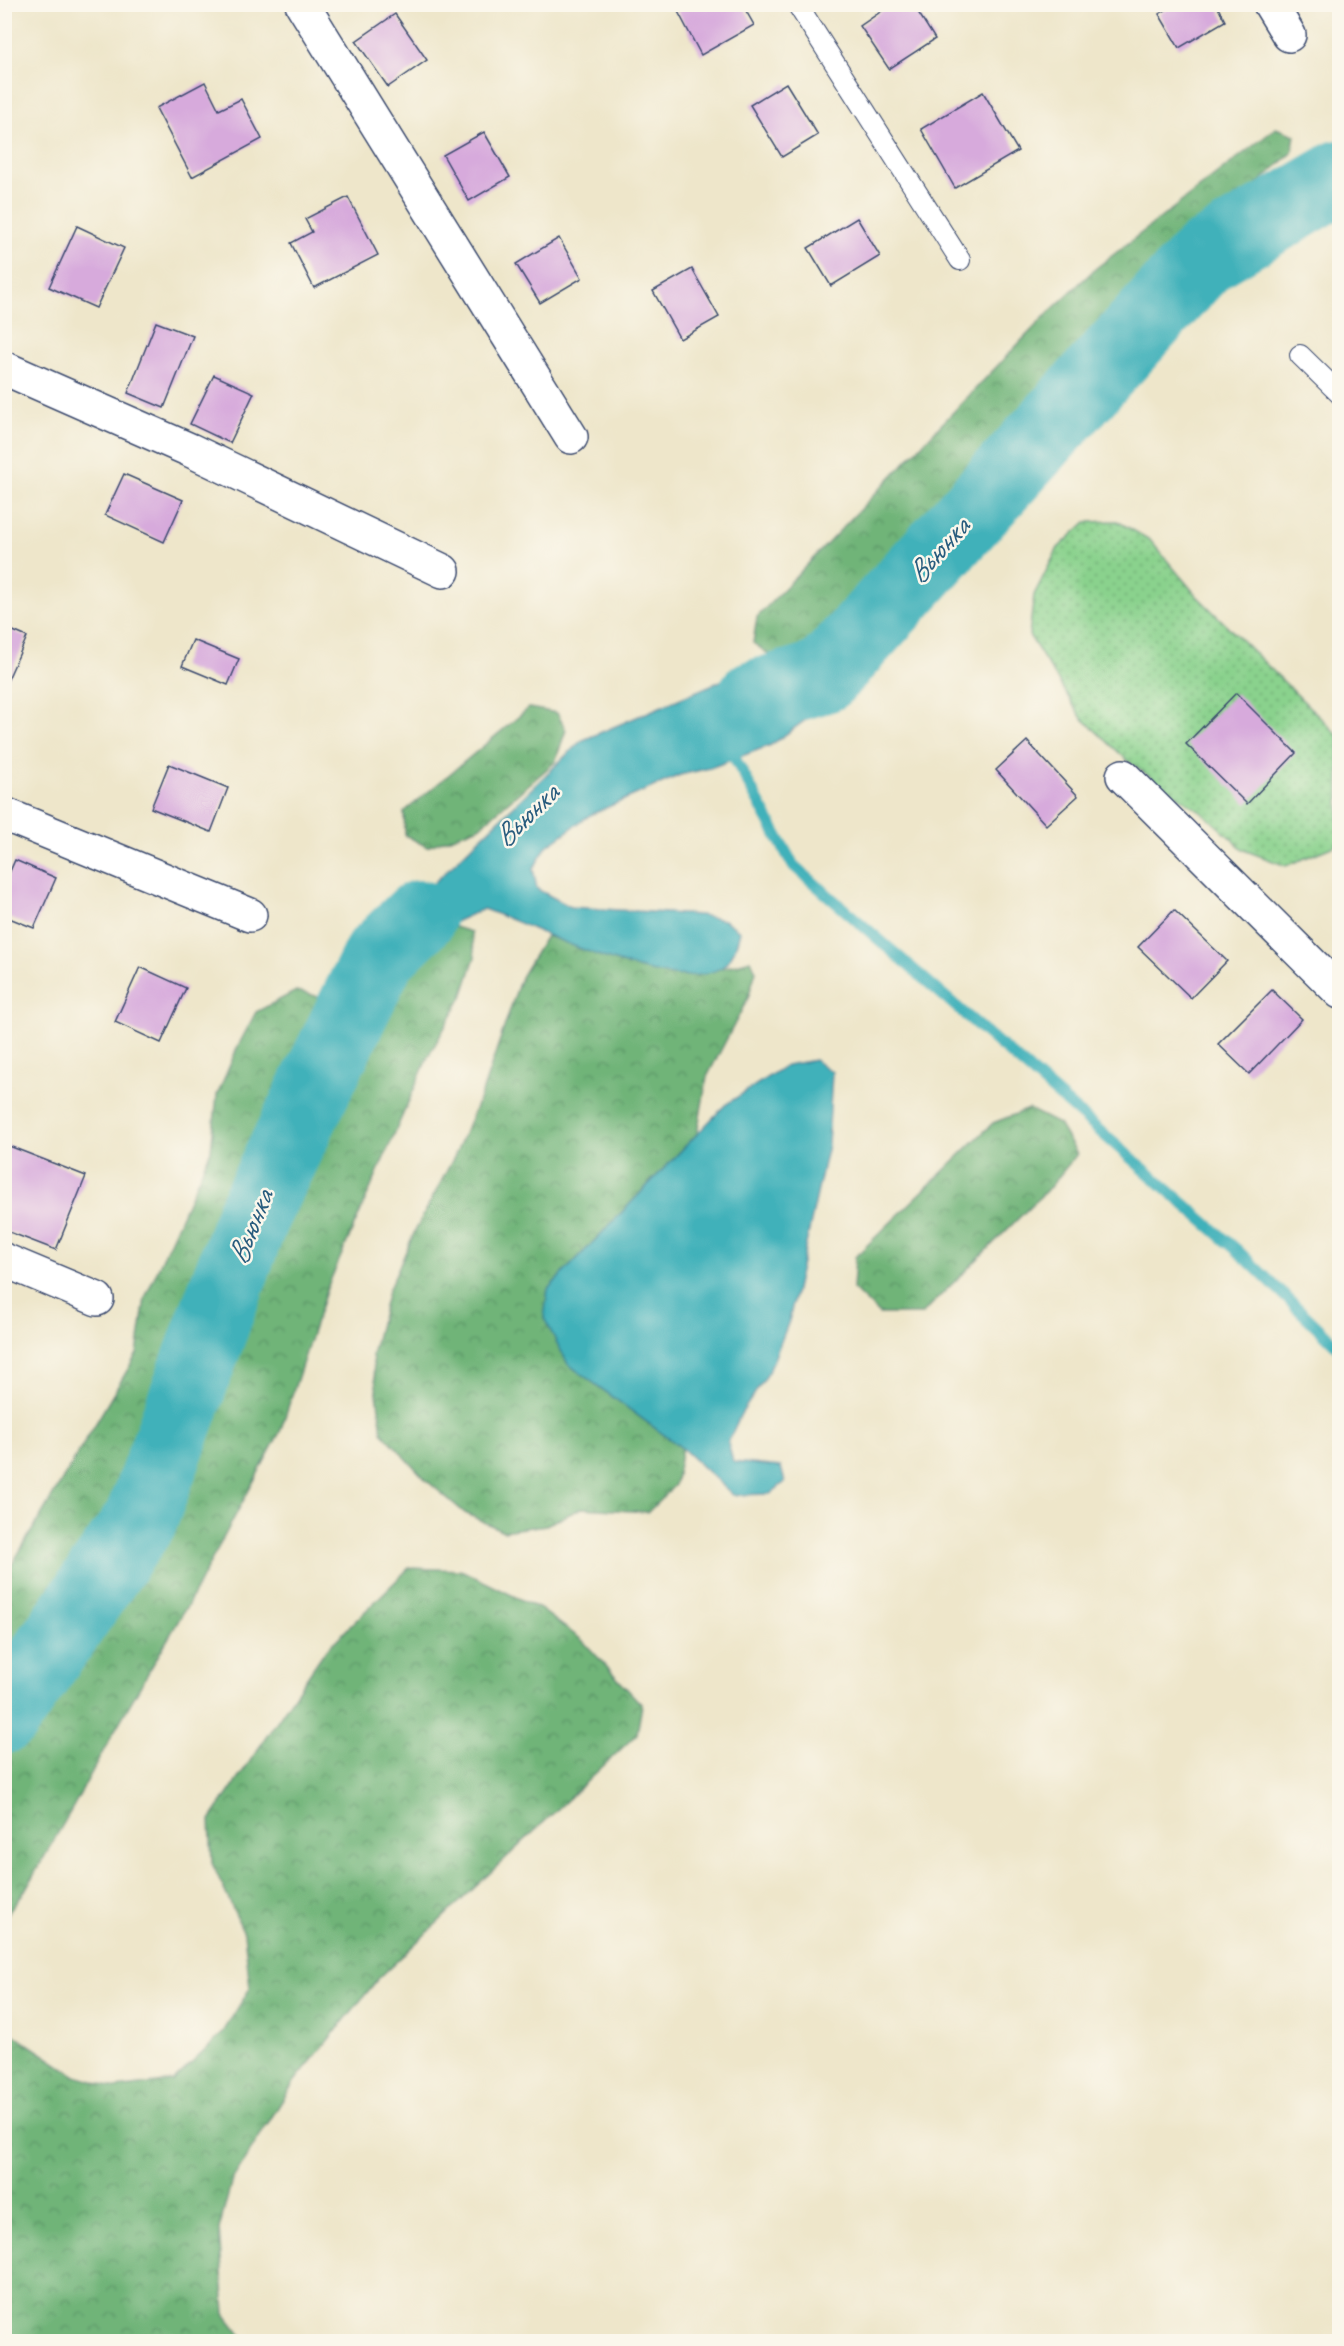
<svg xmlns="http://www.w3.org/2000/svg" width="1344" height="2346" viewBox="0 0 1344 2346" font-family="Caveat,sans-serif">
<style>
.grass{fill:url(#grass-dots);stroke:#528076;stroke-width:1.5}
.forest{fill:url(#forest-crowns);stroke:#45726b;stroke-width:1.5}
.water{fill:#40b1ba;stroke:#2e708c;stroke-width:1.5}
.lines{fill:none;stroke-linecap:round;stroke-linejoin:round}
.stream{stroke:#40b1ba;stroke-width:12}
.river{stroke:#40b1ba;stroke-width:74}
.building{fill:#d7aadc}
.service-casing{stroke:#3b4a6e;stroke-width:22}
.minor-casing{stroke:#3b4a6e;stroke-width:36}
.service{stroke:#fff;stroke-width:20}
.minor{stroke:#fff;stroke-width:33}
.labels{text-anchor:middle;stroke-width:5;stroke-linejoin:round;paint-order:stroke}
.water-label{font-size:30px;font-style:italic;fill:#285c7e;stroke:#fbf7ec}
</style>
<defs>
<pattern id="grass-dots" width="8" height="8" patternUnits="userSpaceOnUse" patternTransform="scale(1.5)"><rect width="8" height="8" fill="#8ad28d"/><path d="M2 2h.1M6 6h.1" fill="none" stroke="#70ab76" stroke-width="1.8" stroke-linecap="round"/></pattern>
<pattern id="forest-crowns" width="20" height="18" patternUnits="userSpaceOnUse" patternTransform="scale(1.5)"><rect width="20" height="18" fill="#6fb478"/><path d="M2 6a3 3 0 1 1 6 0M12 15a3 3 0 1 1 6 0" fill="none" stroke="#5a9366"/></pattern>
</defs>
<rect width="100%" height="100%" fill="#fbf7ec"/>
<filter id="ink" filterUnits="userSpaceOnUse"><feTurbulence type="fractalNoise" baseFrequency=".0167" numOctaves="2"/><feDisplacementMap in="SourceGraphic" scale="12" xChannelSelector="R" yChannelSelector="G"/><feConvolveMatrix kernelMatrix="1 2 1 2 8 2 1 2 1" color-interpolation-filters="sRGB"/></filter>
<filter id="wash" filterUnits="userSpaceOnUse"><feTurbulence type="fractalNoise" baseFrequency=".008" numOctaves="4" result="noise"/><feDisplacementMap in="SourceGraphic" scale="24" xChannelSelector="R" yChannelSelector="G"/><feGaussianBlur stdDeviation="1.35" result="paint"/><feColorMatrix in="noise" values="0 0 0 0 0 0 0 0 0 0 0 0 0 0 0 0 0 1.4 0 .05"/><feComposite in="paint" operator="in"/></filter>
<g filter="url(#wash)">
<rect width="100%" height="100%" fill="#eee6ca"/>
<path class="grass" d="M1117 521 1150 540 1197 596 1339 736V844L1286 866 1244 850 1205 815 1129 762 1081 717 1029 635 1034 595 1058 548 1086 522Z"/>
<g class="forest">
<path d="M1276 128 1295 135 1292 153 1173 258 1019 426 891 580 822 644 774 658 753 643 757 617 1048 313 1095 269Z"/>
<path d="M529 708 557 713 566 730 555 762 479 827 427 847 405 835 404 812Z"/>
<path d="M448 925 471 932 475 957 462 997 428 1057 327 1288 280 1432 187 1606 112 1735 73 1807 24 1892 5 1917V1743L28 1699 120 1571 180 1462 305 1138 337 1065 377 997 419 949Z"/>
<path d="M546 936 586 948 701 974 751 960 756 971 748 998 707 1077 697 1134 548 1289 545 1318 568 1364 682 1448 675 1485 648 1512 582 1508 546 1525 503 1531 465 1513 426 1480 382 1432 372 1355 388 1291 415 1231 454 1157 482 1093 521 977Z"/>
<path d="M296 991 316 996 329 1010 316 1051 236 1220 184 1342 159 1420 134 1511 97 1552 5 1680V1576L137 1354 145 1298 211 1150 217 1095 238 1046 256 1012Z"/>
<path d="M1029 1109 1059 1124 1077 1154 1051 1186 922 1314H879L853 1289 855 1257 993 1123Z"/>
<path d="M409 1568 461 1570 540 1609 582 1640 642 1705 637 1734 378 1979 294 2082 232 2180 219 2229 225 2314 246 2341 5 2342V2029L76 2076 116 2088 173 2081 222 2034 250 1988 244 1933 212 1863 210 1820 324 1652Z"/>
</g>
<g class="water">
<path d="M822 644 843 655 848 671 818 711 771 745 710 768 680 775 590 815 547 846 533 869 537 889 571 907 700 915 724 920 740 931C737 944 733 959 722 967 671 1001 536 926 483 909L448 925 419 949 377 997H359L352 992 355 959 581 741 774 658Z"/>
<path d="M815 1060 832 1072 828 1145 789 1321 769 1372 741 1414 728 1442 733 1462 781 1467 785 1482 770 1494 733 1495 682 1448 568 1364 544 1318 548 1289 725 1105 786 1065Z"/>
<path d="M134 1511 141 1519 142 1535 120 1571 28 1699 5 1743V1680L97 1552Z"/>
</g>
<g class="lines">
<path class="stream" d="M728 746 793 865 1237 1250 1340 1349"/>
<g class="river">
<path d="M754 697 824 676 1205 257 1340 177"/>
<path d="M4 1717 141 1519 252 1217 379 956 419 917"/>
</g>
</g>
<g id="blocks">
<g class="building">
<path d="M674 4H742L754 25 701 55Z"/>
<path d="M892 4H913L935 39 889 69 860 26Z"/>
<path d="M1175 4H1216L1225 21 1179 48 1159 14Z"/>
<path d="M395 14 427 60 388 87 356 41Z"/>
<path d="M205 82 219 110 241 99 262 139 192 177 156 108Z"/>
<path d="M786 83 818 135 782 157 750 105Z"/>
<path d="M983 92 1018 151 955 188 921 129Z"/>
<path d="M484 132 510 177 469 201 443 155Z"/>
<path d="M348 197 378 255 314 288 291 243 312 232 305 219Z"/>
<path d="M857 218 880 256 831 286 808 248Z"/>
<path d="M77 226 124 248 96 308 49 287Z"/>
<path d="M559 238 582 278 540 303 516 264Z"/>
<path d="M692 269 719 317 680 339 653 291Z"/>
<path d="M156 322 193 336 164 408 128 393Z"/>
<path d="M214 375 254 393 230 443 190 424Z"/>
<path d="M124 474 183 500 164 542 105 515Z"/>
<path d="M4 627 27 637 4 688Z"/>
<path d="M193 640 239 659 228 685 182 666Z"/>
<path d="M1236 693 1296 753 1247 804 1186 744Z"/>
<path d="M1027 741 1078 796 1046 825 996 770Z"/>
<path d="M169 764 228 788 211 832 151 808Z"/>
<path d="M15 860 56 878 34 928 4 916V885Z"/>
<path d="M1174 910 1227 961 1191 998 1138 947Z"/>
<path d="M140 967 186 988 161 1043 115 1022Z"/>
<path d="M1272 990 1302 1019 1249 1074 1218 1044Z"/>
<path d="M4 1144 86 1176 56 1250 4 1230Z"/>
</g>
</g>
</g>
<g filter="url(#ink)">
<use href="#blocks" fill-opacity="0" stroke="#3b4a6e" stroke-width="1.5"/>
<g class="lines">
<defs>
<g id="service">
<path d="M797 4 960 260"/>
<path d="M1300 355 1340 394"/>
</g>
<g id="minor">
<path d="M302 4 571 437"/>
<path d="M1270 4 1289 35"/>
<path d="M4 368 190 450 443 571"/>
<path d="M1123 776 1340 992"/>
<path d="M4 814 250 915"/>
<path d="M4 1260 97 1299"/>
</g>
</defs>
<use href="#service" class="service-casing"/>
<use href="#minor" class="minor-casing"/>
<use href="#service" class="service"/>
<use href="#minor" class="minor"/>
</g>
</g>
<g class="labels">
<g class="water-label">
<text transform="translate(938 550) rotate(-48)" y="10">Вьюнка</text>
<text transform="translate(526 815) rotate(-44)" y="10">Вьюнка</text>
<text transform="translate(250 1227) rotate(-68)" y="10">Вьюнка</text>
</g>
</g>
<rect width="1344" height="2346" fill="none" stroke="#fbf7ec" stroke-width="24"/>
</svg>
